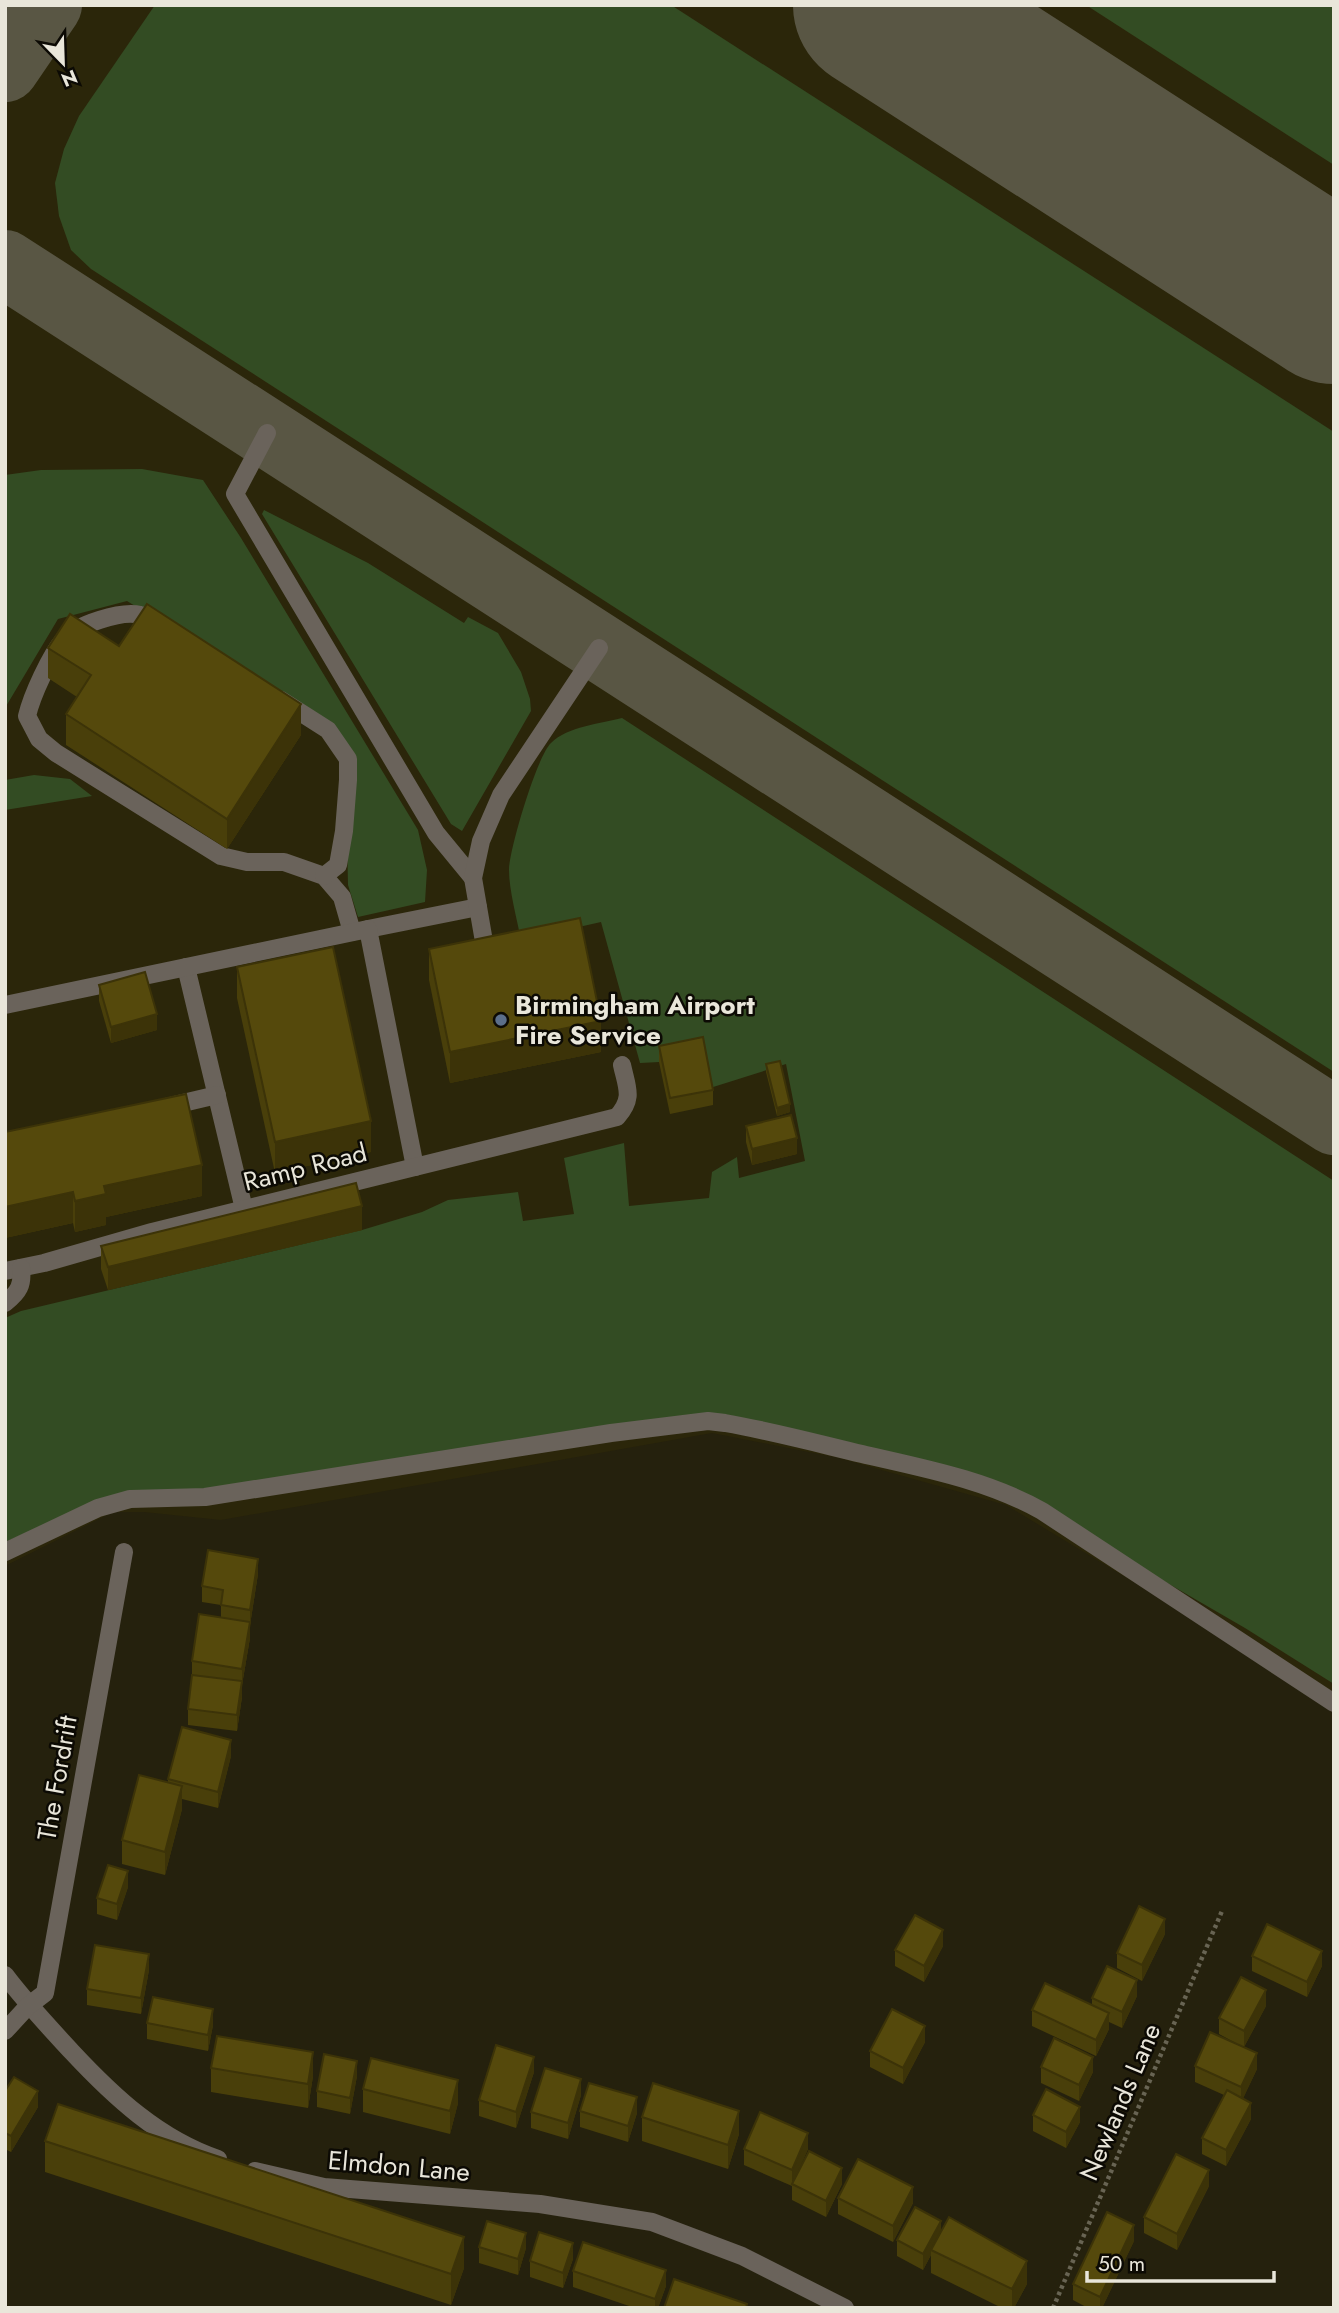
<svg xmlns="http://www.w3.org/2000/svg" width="1339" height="2313" viewBox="0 0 1339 2313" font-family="Jost,sans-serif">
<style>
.built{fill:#2b260a}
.green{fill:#334c23}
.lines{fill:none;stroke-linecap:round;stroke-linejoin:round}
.taxiway{stroke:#595644;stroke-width:68}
.runway{stroke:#595644;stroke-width:170}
.path{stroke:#686453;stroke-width:4.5;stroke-dasharray:3.5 3.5;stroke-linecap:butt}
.minor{stroke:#6a635b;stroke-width:18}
.wall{fill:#493f0a}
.shaded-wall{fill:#3c3308}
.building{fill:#55490c;stroke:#3c3308;stroke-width:2}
.service-dot{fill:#5c6f8a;stroke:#0c0a04;stroke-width:2.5}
.labels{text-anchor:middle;stroke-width:5;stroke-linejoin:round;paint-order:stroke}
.poi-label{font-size:26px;font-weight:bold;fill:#e9e6da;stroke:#0c0a04;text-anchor:start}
.street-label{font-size:26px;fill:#e9e6da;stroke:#0c0a04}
</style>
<rect width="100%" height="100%" fill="#25210d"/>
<path class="built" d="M5 5H1334V1706L1286 1674 1006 1505 839 1458 712 1433 221 1520 144 1512H113L5 1566Z"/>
<g class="green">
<path d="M155 5H671L1334 432V1072L91 269 71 250 59 216 55 183 64 149 79 116Z"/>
<path d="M1086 5H1334V165Z"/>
<path d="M142 469 203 480 241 538 418 830 427 870 425 902 358 917 348 885 347 838 353 793 331 727 127 601 58 619 5 708V475L41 470Z"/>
<path d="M264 510 368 563 464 623 468 617 498 633 521 672 530 699 531 711 462 831 451 824 262 514Z"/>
<path d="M622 718 1334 1181V1684L1245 1628 1005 1489 704 1413 263 1485 112 1496 5 1542V1318L21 1311 362 1230 422 1212 448 1200 518 1192 523 1221 574 1214 564 1158 624 1143 629 1206 709 1198 712 1172 737 1157 739 1178 805 1161 786 1064 710 1088 659 1062 640 1063 601 922 521 940C517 919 509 890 509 870 509 850 537 756 551 743 568 726 600 724 622 718Z"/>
<path d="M34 775 70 779 92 796 5 810V780Z"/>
</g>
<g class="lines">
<g class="taxiway">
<path d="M5 68 48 5"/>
<path d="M5 264 1334 1121"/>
</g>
<path class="runway" d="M878 5 1334 299"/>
<path class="path" d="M1053 2308 1222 1911"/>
<g class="minor">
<path d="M267 433 235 494 436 833 473 878"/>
<path d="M158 625C153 622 146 616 140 615 122 610 76 625 64 639 50 656 32 695 27 716L39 739 56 753 221 856 247 862H284L324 876 342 897 352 932"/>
<path d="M281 700 328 730 348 759V780L344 831 338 865 324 876"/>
<path d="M368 929 478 907"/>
<path d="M487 959 473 878 481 841 501 795 599 648"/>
<path d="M186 967 244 1209"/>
<path d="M5 1005 368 929 415 1167"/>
<path d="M166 1107 217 1095"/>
<path d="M5 1271 44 1263 152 1232 617 1117C634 1098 627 1088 622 1065"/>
<path d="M5 1303C19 1292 23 1285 21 1268"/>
<path d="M5 1552 98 1508 130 1499 205 1497 611 1433 708 1421 725 1423C771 1431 816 1443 862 1454 923 1468 987 1480 1042 1511L1334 1703"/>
<path d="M5 1975C26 2003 49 2027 72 2052 114 2097 159 2139 218 2159"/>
<path d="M5 2031 28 2006 45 1993 124 1552"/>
<path d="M255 2171 324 2187 540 2204 652 2222 742 2256 845 2308"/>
</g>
</g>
<g class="wall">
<path d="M119 646 301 735 227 849 66 745V714L77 697 48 678V648Z"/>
<path d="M429 949 601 1052 450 1083 429 980Z"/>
<path d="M237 967 371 1152 275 1173 237 998Z"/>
<path d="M99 985 157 1030 111 1043 99 1001Z"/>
<path d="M659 1046 713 1090V1105L670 1114 659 1062Z"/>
<path d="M766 1064 790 1112 777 1116 766 1072Z"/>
<path d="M746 1126 797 1154 752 1165 746 1142Z"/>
<path d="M5 1132 202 1196 106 1217V1225L75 1232 73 1223 5 1238Z"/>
<path d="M362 1230 108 1290 101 1269V1246Z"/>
<path d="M258 1574 250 1625V1638L242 1685V1697L237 1731 188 1725V1709L192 1677V1661L221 1617V1605L202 1602V1586Z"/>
<path d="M231 1756 218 1808 182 1799V1809L165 1875 122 1864V1840L168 1782V1779Z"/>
<path d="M128 1887 117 1920 97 1914V1898Z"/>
<path d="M1165 1934 1142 1981 1117 1968V1953Z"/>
<path d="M943 1946 924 1982 895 1966V1950Z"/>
<path d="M1252 1956 1322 1966 1307 1997 1252 1971Z"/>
<path d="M149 1970 141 2014 87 2005V1989Z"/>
<path d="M1137 1996 1122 2028 1109 2022V2029L1096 2056 1032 2026V2010L1092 2004V1998Z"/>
<path d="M1266 2006 1244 2047 1257 2069 1243 2098 1251 2119 1226 2166 1202 2154V2138L1224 2095 1195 2082V2066L1241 2046 1219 2034V2018Z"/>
<path d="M147 2023 213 2025 208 2051 147 2039Z"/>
<path d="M925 2042 903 2084 870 2067V2051Z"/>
<path d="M1041 2067 1093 2072 1079 2101 1041 2083Z"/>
<path d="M211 2068 313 2076 308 2108 211 2092Z"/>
<path d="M534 2072 516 2128 479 2116V2100Z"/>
<path d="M357 2076 350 2114 317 2107V2091Z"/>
<path d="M363 2089 458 2103 450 2134 363 2112Z"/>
<path d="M5 2091 38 2107 11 2152 5 2149Z"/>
<path d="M581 2095 568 2139 531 2128V2112Z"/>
<path d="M580 2111 637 2113 628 2142 580 2127Z"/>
<path d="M1033 2115 1080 2122 1066 2148 1033 2131Z"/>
<path d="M642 2117 739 2134 728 2169 642 2141Z"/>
<path d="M45 2141 464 2268 451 2305 45 2172Z"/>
<path d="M744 2149H808L799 2169 842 2184 826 2217 792 2200V2186L744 2165Z"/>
<path d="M1209 2186 1177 2250 1144 2233V2217Z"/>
<path d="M838 2198 913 2203 893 2242 838 2214Z"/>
<path d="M941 2232 1027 2284 1014 2308H1002L931 2273V2255L923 2270 897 2256V2240Z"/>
<path d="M1134 2241 1102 2308H1088L1073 2300V2284Z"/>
<path d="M479 2247 526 2248 518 2275 479 2263Z"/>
<path d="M573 2259 563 2288 530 2277V2261Z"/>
<path d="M573 2271 666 2286 658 2308H635L573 2287Z"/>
</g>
<g class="shaded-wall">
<path d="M301 704V735L227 849V819Z"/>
<path d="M157 1014V1030L111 1043V1027Z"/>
<path d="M601 1021V1052L450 1083V1052Z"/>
<path d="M790 1104V1112L777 1116V1108Z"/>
<path d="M371 1121V1152L275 1173V1142Z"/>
<path d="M797 1138V1154L752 1165V1149Z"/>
<path d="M202 1165V1196L106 1217V1225L75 1232V1201L104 1186Z"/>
<path d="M73 1192V1223L5 1238V1207Z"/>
<path d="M362 1206V1230L108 1290V1267Z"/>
<path d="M258 1559V1574L250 1625V1610Z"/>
<path d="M250 1622V1638L242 1685V1669Z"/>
<path d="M242 1681V1697L237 1731V1715Z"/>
<path d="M231 1740V1756L218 1808V1792Z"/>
<path d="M182 1786V1809L165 1875V1852Z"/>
<path d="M128 1871V1887L117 1920V1904Z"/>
<path d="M1165 1919V1934L1142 1981V1965Z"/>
<path d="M943 1930V1946L924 1982V1966Z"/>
<path d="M1322 1951V1966L1307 1997V1982Z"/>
<path d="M149 1954V1970L141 2014V1998Z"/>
<path d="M1137 1980V1996L1122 2028V2012Z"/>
<path d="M1266 1990V2006L1244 2047V2031Z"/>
<path d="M213 2009V2025L208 2051V2035Z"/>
<path d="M1109 2013V2029L1096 2056V2040Z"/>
<path d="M925 2026V2042L903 2084V2068Z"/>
<path d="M313 2052V2076L308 2108V2084Z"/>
<path d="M1257 2053V2069L1241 2103V2087Z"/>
<path d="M534 2057V2072L516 2128V2112Z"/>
<path d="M1093 2057V2072L1079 2101V2085Z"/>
<path d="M357 2061V2076L350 2114V2098Z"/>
<path d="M581 2079V2095L568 2139V2123Z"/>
<path d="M458 2080V2103L450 2134V2111Z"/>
<path d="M38 2091V2107L11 2152V2136Z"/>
<path d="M637 2097V2113L628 2142V2126Z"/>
<path d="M1251 2103V2119L1226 2166V2150Z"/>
<path d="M1080 2107V2122L1066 2148V2132Z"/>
<path d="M739 2111V2134L728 2169V2145Z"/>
<path d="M808 2133V2149L792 2186V2170Z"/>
<path d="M842 2168V2184L826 2217V2201Z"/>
<path d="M1209 2170V2186L1177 2250V2234Z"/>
<path d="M913 2187V2203L893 2242V2226Z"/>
<path d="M941 2221V2237L931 2250V2255L923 2270V2254Z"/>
<path d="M1134 2225V2241L1102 2308H1100V2297Z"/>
<path d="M526 2233V2248L518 2275V2259Z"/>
<path d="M464 2237V2268L451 2305V2274Z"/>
<path d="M573 2243V2259L563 2288V2273Z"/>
<path d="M1027 2261V2284L1014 2308H1012V2289Z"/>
<path d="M666 2270V2286L658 2308H655V2299Z"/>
</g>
<g class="building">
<path d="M147 604 301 704 227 819 66 714 91 675 48 648 70 614 119 646Z"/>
<path d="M580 918 601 1021 450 1052 429 949Z"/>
<path d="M333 947 371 1121 275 1142 237 967Z"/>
<path d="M145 972 157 1014 111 1027 99 985Z"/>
<path d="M703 1037 713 1090 670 1098 659 1046Z"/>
<path d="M780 1061 790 1104 777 1108 766 1064Z"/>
<path d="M186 1094 202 1165 104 1186 106 1194 75 1201 73 1192 5 1207V1132Z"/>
<path d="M791 1115 797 1138 752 1149 746 1126Z"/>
<path d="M356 1183 362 1206 108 1267 101 1246Z"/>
<path d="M208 1550 258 1559 250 1610 221 1605 223 1590 202 1586Z"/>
<path d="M199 1614 250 1622 242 1669 192 1661Z"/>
<path d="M192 1675 242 1681 237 1715 188 1709Z"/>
<path d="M182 1727 231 1740 218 1792 168 1779Z"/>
<path d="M139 1775 182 1786 165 1852 122 1840Z"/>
<path d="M108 1865 128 1871 117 1904 97 1898Z"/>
<path d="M1139 1906 1165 1919 1142 1965 1117 1953Z"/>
<path d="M915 1915 943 1930 924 1966 895 1950Z"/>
<path d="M1267 1924 1322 1951 1307 1982 1252 1956Z"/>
<path d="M95 1945 149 1954 141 1998 87 1989Z"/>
<path d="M1107 1966 1137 1980 1122 2012 1092 1998Z"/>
<path d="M1241 1977 1266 1990 1244 2031 1219 2018Z"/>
<path d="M1045 1983 1109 2013 1096 2040 1032 2010Z"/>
<path d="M153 1997 213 2009 208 2035 147 2023Z"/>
<path d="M892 2009 925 2026 903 2068 870 2051Z"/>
<path d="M1210 2032 1257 2053 1241 2087 1195 2066Z"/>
<path d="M217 2036 313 2052 308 2084 211 2068Z"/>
<path d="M1054 2038 1093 2057 1079 2085 1041 2067Z"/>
<path d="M496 2045 534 2057 516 2112 479 2100Z"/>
<path d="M324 2054 357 2061 350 2098 317 2091Z"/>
<path d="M371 2058 458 2080 450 2111 363 2089Z"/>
<path d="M545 2068 581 2079 568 2123 531 2112Z"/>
<path d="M14 2077 38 2091 11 2136 5 2133V2091Z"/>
<path d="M589 2083 637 2097 628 2126 580 2111Z"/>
<path d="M653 2083 739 2111 728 2145 642 2117Z"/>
<path d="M1046 2089 1080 2107 1066 2132 1033 2115Z"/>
<path d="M1227 2090 1251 2103 1226 2150 1202 2138Z"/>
<path d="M58 2104 464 2237 451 2274 45 2141Z"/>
<path d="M760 2112 808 2133 792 2170 744 2149Z"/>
<path d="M809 2151 842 2168 826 2201 792 2184Z"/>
<path d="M1176 2154 1209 2170 1177 2234 1144 2217Z"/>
<path d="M858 2159 913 2187 893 2226 838 2198Z"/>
<path d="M915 2207 941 2221 923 2254 897 2240Z"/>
<path d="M1107 2212 1134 2225 1100 2297 1073 2284Z"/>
<path d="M949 2217 1027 2261 1012 2289 931 2250Z"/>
<path d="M487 2221 526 2233 518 2259 479 2247Z"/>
<path d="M539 2232 573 2243 563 2273 530 2261Z"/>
<path d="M583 2242 666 2270 655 2299 573 2271Z"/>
<path d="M674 2279 747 2304 746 2308H664Z"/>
</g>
<circle class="service-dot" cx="501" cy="1020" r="7"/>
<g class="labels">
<g class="poi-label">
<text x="515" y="1014">Birmingham Airport<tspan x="515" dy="30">Fire Service</tspan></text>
</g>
<g class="street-label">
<text transform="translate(305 1167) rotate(-14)" y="9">Ramp Road</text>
<text transform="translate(57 1778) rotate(-80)" y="9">The Fordrift</text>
<text transform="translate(1120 2102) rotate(-67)" y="9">Newlands Lane</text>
<text transform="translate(399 2166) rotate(5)" y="9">Elmdon Lane</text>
</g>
</g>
<rect width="1339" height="2313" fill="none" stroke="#e9e6da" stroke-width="14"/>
<g transform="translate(63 63) rotate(157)" stroke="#0c0a04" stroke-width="5" paint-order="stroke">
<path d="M0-5L12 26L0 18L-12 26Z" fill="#e9e6da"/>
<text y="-10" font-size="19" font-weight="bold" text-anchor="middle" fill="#e9e6da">N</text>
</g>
<path d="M1087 2271v10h187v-10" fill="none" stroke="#e9e6da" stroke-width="3.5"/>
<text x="1098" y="2271" font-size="21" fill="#e9e6da" stroke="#0c0a04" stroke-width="5" paint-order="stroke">50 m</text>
</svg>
